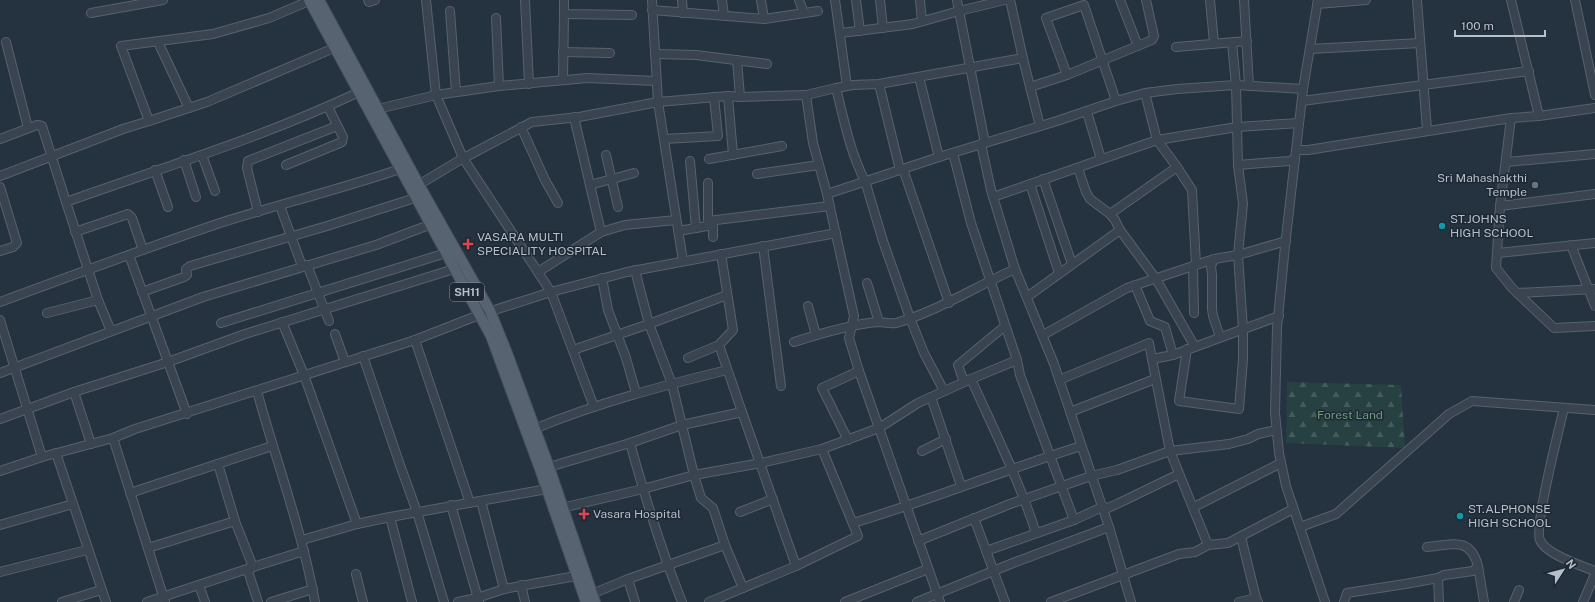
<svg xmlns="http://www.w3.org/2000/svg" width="1595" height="602" viewBox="0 0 1595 602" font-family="'Public Sans',sans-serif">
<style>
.forest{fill:url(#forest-firs)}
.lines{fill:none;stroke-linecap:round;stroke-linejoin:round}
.minor-casing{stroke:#57626d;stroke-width:10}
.major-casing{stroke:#434d59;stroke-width:12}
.minor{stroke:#394450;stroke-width:8}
.major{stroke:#576370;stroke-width:10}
.worship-dot{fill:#6b7280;stroke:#1e2935;stroke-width:1.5}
.culture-dot{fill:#0f9aa8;stroke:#1e2935;stroke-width:1.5}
.health-dot{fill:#e0444e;stroke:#1e2935;stroke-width:1.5}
.labels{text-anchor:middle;stroke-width:3;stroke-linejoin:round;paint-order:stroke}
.shield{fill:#1e2935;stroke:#88929d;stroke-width:1}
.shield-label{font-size:11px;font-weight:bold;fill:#b6bfca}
.poi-label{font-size:12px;fill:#b6bfca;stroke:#1e2935;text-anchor:start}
.park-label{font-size:12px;fill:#6d9b74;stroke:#1e2935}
</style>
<defs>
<pattern id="forest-firs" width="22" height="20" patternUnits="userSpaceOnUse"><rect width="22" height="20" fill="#274041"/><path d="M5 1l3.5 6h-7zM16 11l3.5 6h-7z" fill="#445a5b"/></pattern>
</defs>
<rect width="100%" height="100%" fill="#253240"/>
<path class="forest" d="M1287 382 1401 385 1405 448 1286 443Z"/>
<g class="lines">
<defs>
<g id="minor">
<path d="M368 0 369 2 375 0"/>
<path d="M426 0 436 95 463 158 551 292 594 407"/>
<path d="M525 0 529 84"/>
<path d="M564 0V14L632 15"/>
<path d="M652 0 658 102 728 96 740 97 806 95 813 143 827 194 854 316 849 338 859 371 940 602"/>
<path d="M682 0 683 13"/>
<path d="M722 0 724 16"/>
<path d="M761 0 764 19"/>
<path d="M799 0 804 13"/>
<path d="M835 0 847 86"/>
<path d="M856 0 860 31"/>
<path d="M880 0 883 28"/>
<path d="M920 0 922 21"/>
<path d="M957 0 959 11 1005 0"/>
<path d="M1010 0 1024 63 1040 126"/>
<path d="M1120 0 1138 46"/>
<path d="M1210 0 1214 43"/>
<path d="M1244 0 1249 86"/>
<path d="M1318 0 1303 89 1285 246 1277 328 1275 413 1279 453 1286 486 1325 602"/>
<path d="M1417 0 1427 130"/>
<path d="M1511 0 1539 116"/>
<path d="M1575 0 1595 95"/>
<path d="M309 1 269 18 213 34 121 46 149 121 207 102 334 48"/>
<path d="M1317 4 1366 0"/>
<path d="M652 10 764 19 818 11"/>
<path d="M450 11 456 92"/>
<path d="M91 13 163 0"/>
<path d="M496 18 499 86"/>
<path d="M841 33 913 24 959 11 985 143"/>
<path d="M6 42 28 128"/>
<path d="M158 42 189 108"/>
<path d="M1176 47 1247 41"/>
<path d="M1310 49 1420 43"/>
<path d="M563 52 610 53"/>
<path d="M655 54 696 55 767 64"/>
<path d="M737 60 740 97"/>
<path d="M1067 75 1046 18 1084 5 1116 101"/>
<path d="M919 77 939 157"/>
<path d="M563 80 564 14"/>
<path d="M879 84 900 170"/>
<path d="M1030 87 1067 75 1152 40 1154 36 1146 0"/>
<path d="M836 88 853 85 879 84 1023 58"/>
<path d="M1145 93 1157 140 1177 167 1192 190 1196 265"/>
<path d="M806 95 836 88C844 120 850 152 865 181L883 241 910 318 924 353 944 391"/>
<path d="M728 96 733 155"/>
<path d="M1302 101 1529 71"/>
<path d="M1595 108 1539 116 1511 118 1500 206 1496 268 1512 288 1554 328 1595 326"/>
<path d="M378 109 436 95 499 86 587 78 656 81"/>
<path d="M1087 112 1101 159"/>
<path d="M574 117 601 232 625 225 676 220"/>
<path d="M521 127 545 180 558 203"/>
<path d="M0 139 37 125 42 126 66 202"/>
<path d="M664 139 718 136 714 97"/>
<path d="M981 144 991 190 1015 269 1054 364 1109 527 1131 602"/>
<path d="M1296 150H1308L1511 118"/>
<path d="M953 153 971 223 1017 360 1020 375 1074 520 1102 507 1108 508 1119 503 1179 474"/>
<path d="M202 155 215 191"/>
<path d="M606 155 618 207"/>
<path d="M709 159 782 146"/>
<path d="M184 160 196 197"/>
<path d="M690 161 696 228"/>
<path d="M1506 162 1595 154"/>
<path d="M286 165 342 142 343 137 328 107"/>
<path d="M1238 165 1289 161 1295 159"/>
<path d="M1078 168 1086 192 1090 199 1110 214 1115 220 1120 230 1156 279 1195 347"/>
<path d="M903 169 949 303"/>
<path d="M155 170 168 207"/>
<path d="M757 174 819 165"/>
<path d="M0 176 123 129 149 121"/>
<path d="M1043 179 1072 264"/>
<path d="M708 183V221"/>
<path d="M1030 184 1059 273"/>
<path d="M590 185 634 173"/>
<path d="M0 187 17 243 13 247 0 251"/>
<path d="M415 187 460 160 532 122 579 117 658 102 683 261"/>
<path d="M827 194 939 157 1057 121 1116 101 1145 93 1177 89 1236 85 1303 89"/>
<path d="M993 197 1157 140 1237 127 1299 123"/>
<path d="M280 206 302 266"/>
<path d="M1500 206 1595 194"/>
<path d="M258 212 247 168 248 161 337 126"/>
<path d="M1110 214 1177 167"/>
<path d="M678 231 713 225 708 221 830 206"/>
<path d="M75 232 128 214 132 218 143 250"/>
<path d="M713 237V225"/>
<path d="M1571 245 1595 306"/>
<path d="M763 246 781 386"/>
<path d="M1498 253 1595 243"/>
<path d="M129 255 187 414"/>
<path d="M1214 259 1211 266 1212 275V309L1213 316 1220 337"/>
<path d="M307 265 329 321"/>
<path d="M1193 266 1194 313"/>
<path d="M538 272 601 232"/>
<path d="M602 278 608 310 626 358 636 393"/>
<path d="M867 283 879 322"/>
<path d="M1135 285 1150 321 1165 327 1173 355"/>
<path d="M142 292 184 277 187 275 186 269 190 266 327 226 415 198"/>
<path d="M1517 293 1595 289"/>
<path d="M1027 297 1120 230"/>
<path d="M0 302C73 275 146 248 220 223 280 204 341 189 400 169"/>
<path d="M808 306 816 335"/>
<path d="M47 313 98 300"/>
<path d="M0 320 42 457"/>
<path d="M282 322 304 375 357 524"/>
<path d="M221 323 446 253"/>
<path d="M111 331 98 300 66 202C164 167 264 137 359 92"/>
<path d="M335 334 345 362"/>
<path d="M1043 335 1127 288 1214 259 1238 255 1286 241"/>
<path d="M415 340 470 503"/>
<path d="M794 342C819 334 852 324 878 322 884 322 889 324 896 323 938 311 975 287 1015 269"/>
<path d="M719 345 733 330 721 254"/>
<path d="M1187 349 1179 401 1239 409 1243 359V329L1238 255 1243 204 1238 165 1236 85 1232 43"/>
<path d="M573 350 649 324 727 295"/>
<path d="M363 356 400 465 417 512 444 602"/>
<path d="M688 358 719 345 742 412"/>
<path d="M1152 359 1170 451 1208 545"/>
<path d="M1017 360 971 379C994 430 1019 480 1036 533"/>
<path d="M0 373 203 297 376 245 429 225"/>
<path d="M1059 380 1149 343 1152 359 1173 355 1279 316"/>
<path d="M964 382 958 365 1005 326"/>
<path d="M257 391C276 461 302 530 315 602"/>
<path d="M74 392 91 444"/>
<path d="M931 397 961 486"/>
<path d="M1564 408C1559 429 1534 527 1540 540 1545 554 1582 566 1595 571"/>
<path d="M1070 412 1155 379"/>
<path d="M0 419 74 392 168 362 245 334 454 269"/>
<path d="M534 429C597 403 662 386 727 370"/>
<path d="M113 438 165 602"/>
<path d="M848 440 822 388 859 371"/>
<path d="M630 443C645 497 661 550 682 602"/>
<path d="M922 451 946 439"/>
<path d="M56 453 106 602"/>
<path d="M549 467 630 443 682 425 742 412 796 566 858 536 822 449 879 428 918 403 971 379"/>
<path d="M0 471 42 457 113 438 135 429 415 340 479 315 551 292 627 272 836 233"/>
<path d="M130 493 272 446"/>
<path d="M481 501 504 589"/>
<path d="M451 505 479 602"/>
<path d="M1194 507 1281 463"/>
<path d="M557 509 643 489 694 475 672 384 649 324 635 270"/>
<path d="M740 512 773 499"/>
<path d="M390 517 412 602"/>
<path d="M974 518 1005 602"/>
<path d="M853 523C930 500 1005 470 1081 446"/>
<path d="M0 525 73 504"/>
<path d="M1300 527 1336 514 1449 414 1472 401 1595 410"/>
<path d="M1241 537 1256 598"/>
<path d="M302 540 357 524 390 517 547 489"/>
<path d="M918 541 1010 504 1091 476 1117 470 1170 451 1229 444 1248 439 1258 434 1276 430"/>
<path d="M1427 547C1452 545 1470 536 1478 566"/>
<path d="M148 548 235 521 218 464"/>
<path d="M986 551 1074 520"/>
<path d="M0 572 87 550"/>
<path d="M356 574 363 602"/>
<path d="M1438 578 1439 602"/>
<path d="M628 579 635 602"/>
<path d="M199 585 205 602"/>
<path d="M521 585 525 602"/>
<path d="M743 588 725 545 713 508 701 498 694 475 761 463 822 449"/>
<path d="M592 594 628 579 725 545"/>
<path d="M62 602 101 590"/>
<path d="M147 602 253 567 235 521"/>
<path d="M258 602 248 571 253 567 304 551"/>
<path d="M271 602 313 589"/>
<path d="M458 602 477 598 504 589 576 576"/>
<path d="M709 602 796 566"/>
<path d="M845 602 928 569"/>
<path d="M917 602 1013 563 1109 527"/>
<path d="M1051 602 1179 554 1195 552 1208 545 1228 543 1293 509"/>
<path d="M1239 602 1256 598 1258 602"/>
<path d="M1344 602 1347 593 1405 584 1438 578 1444 575 1473 571 1478 566 1484 602"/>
<path d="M1514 602 1519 590"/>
<path d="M1583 602 1595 574"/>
</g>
<g id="major">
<path d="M309 0 491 336 540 469 586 602"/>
<path d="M319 0 419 185 490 311 507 353 549 467 595 602"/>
</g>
</defs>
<use href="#minor" class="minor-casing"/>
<use href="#major" class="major-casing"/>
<use href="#minor" class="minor"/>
<use href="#major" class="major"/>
</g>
<circle class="worship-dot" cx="1535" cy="185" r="4"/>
<g class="culture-dot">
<circle cx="1442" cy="226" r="4"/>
<circle cx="1460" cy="516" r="4"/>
</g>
<g class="health-dot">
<path d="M466 238h4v4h4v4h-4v4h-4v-4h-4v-4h4z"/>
<path d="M582 508h4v4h4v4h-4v4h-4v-4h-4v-4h4z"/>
</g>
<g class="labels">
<rect class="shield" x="450" y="283" width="34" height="18" rx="3"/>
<g class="shield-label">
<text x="467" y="296">SH11</text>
</g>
<g class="poi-label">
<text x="1527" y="182" text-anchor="end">Sri Mahashakthi<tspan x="1527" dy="14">Temple</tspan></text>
<text x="1450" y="223">ST.JOHNS<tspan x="1450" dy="14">HIGH SCHOOL</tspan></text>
<text x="477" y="241">VASARA MULTI<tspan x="477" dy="14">SPECIALITY HOSPITAL</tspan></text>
<text x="1468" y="513">ST.ALPHONSE<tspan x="1468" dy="14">HIGH SCHOOL</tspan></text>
<text x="593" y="518">Vasara Hospital</text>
</g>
<g class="park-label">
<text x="1350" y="419">Forest Land</text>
</g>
</g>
<g transform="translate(1563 570) rotate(54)" stroke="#1e2935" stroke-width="3" paint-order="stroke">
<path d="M0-3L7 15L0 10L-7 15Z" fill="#b6bfca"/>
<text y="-6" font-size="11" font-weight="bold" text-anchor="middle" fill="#b6bfca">N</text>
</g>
<path d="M1455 30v6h90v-6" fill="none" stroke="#b6bfca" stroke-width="2"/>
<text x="1461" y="30" font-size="12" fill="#b6bfca" stroke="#1e2935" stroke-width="3" paint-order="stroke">100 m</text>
</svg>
